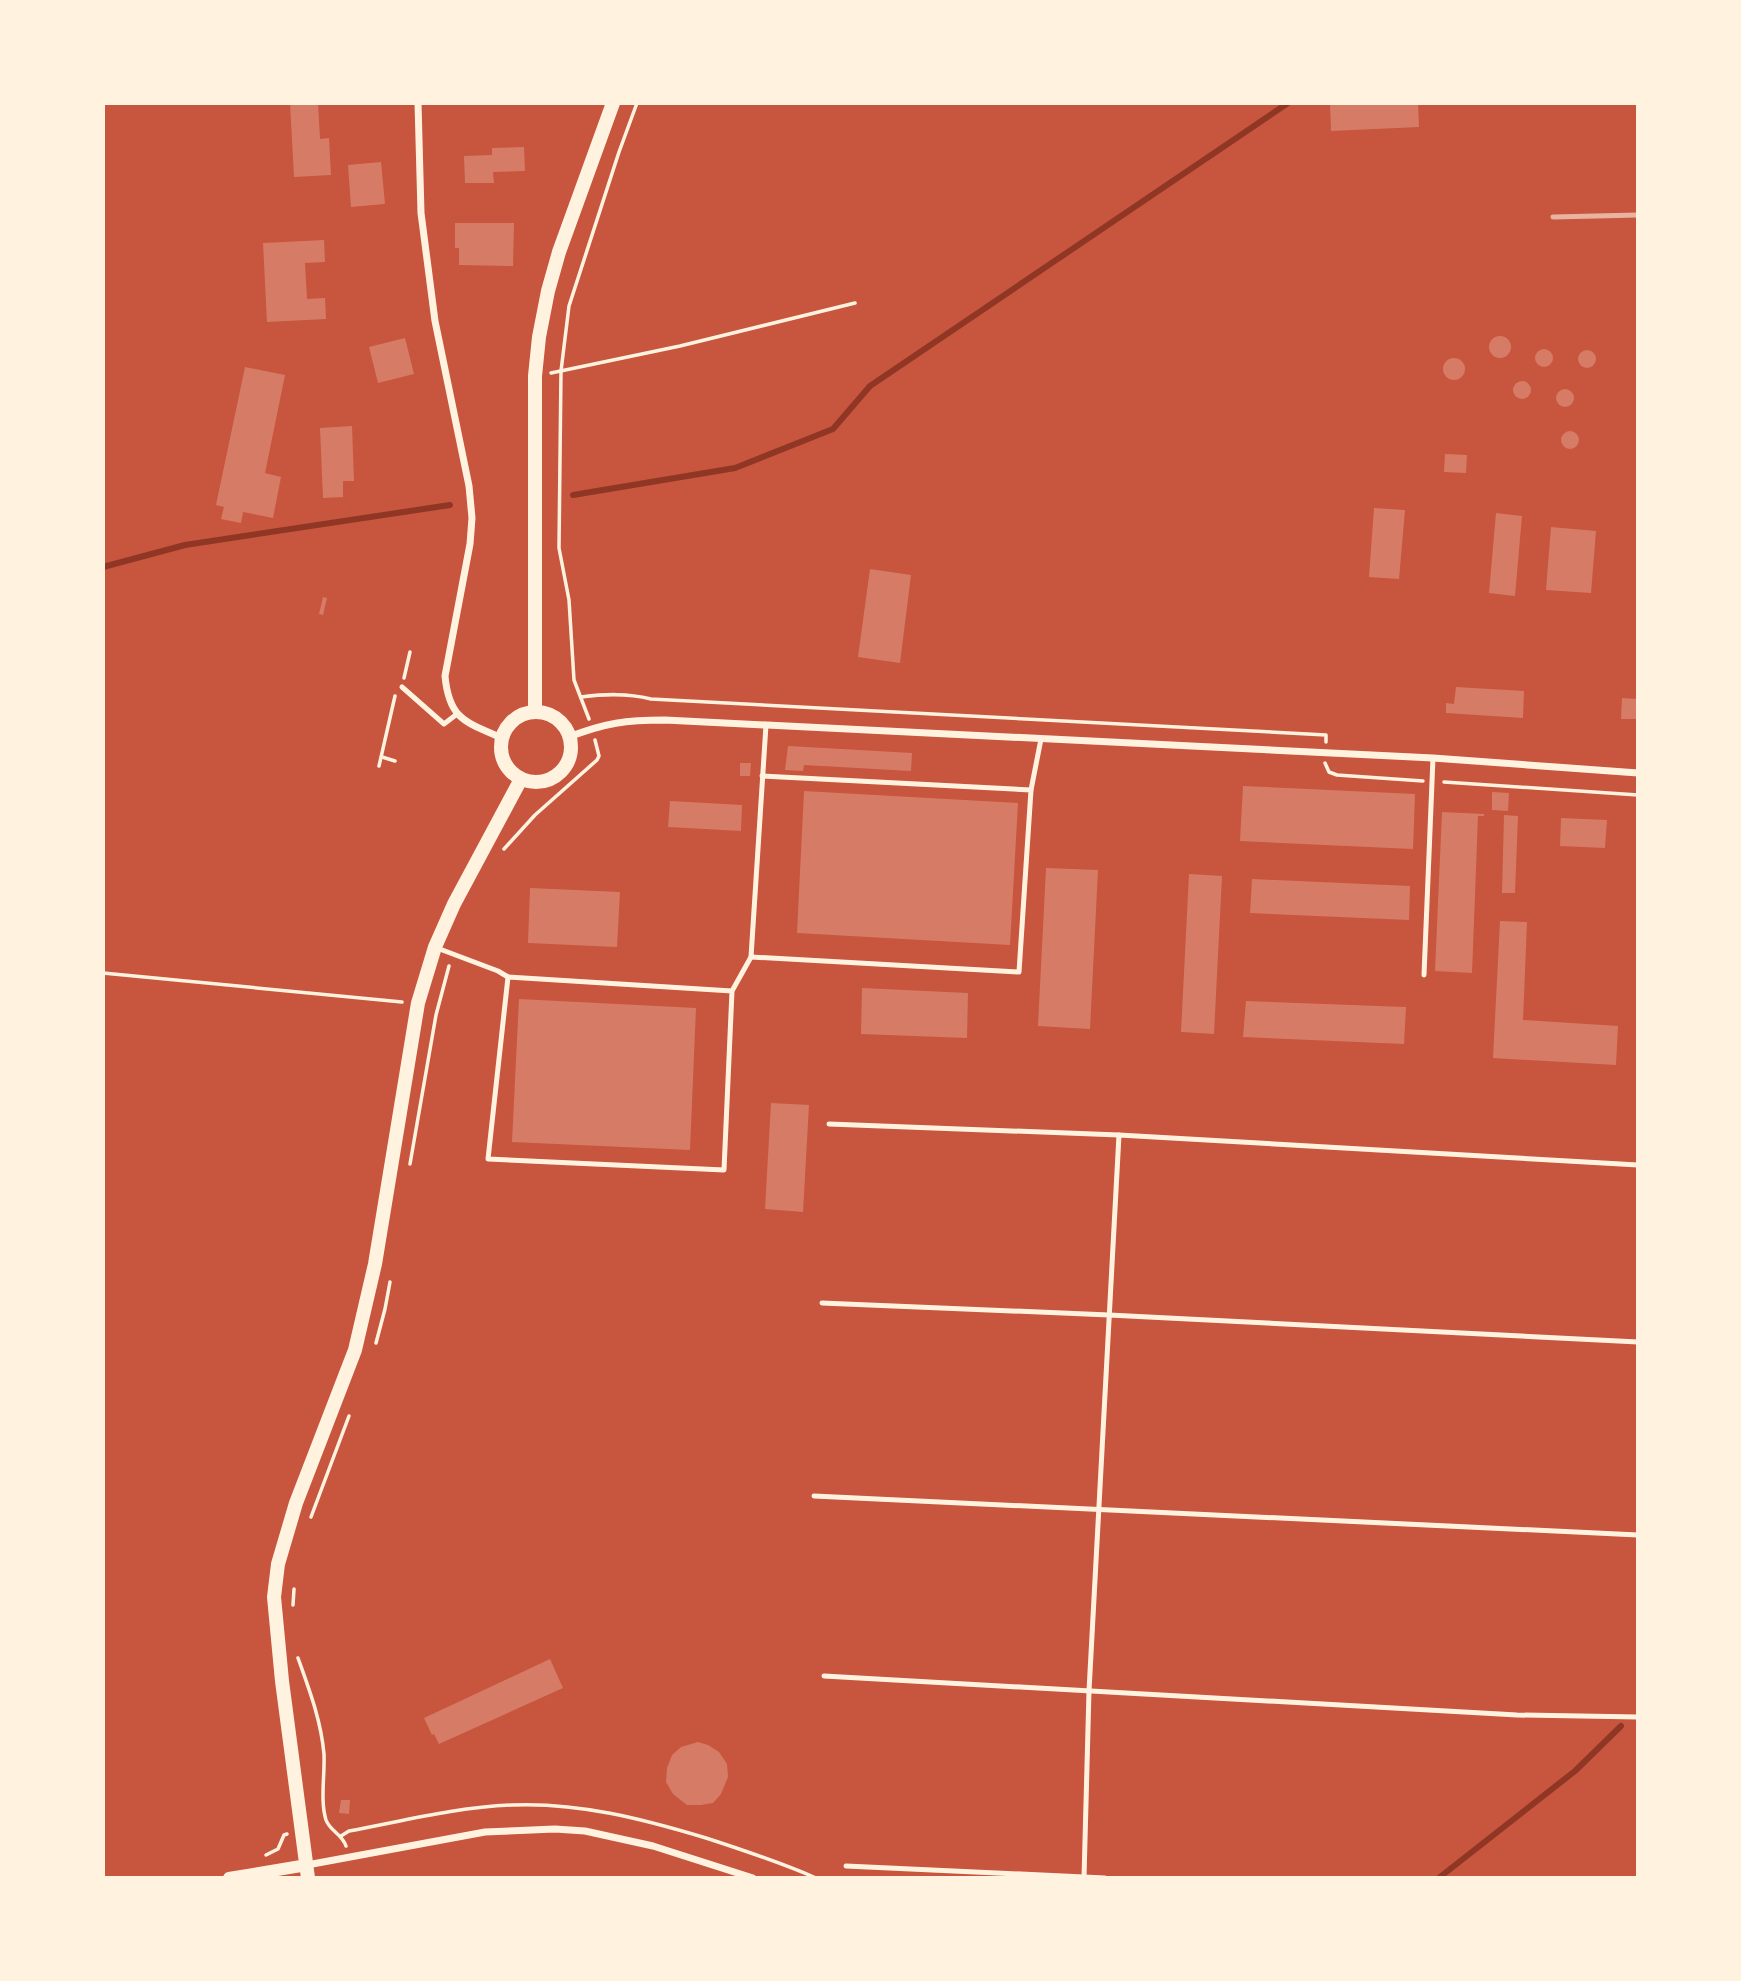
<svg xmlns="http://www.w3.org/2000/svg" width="1741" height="1981" viewBox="0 0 1741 1981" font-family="'Fira Sans',sans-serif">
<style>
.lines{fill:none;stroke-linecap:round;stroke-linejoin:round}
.stream{stroke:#8f3625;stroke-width:6}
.building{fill:#d67c66}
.path{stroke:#fff3e0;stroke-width:3.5}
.service{stroke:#fff3e0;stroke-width:5}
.minor{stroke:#fff3e0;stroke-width:7}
.tertiary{stroke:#fff3e0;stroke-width:12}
.secondary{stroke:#fff3e0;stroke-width:14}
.rail{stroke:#e9b49f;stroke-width:5}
</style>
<rect width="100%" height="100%" fill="#c8553d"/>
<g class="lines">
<g class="stream">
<path d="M573 495 735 468 833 429 870 386 1288 103"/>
<path d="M103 567 185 545 450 505"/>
<path d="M1440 1877 1575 1771 1621 1726"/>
</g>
</g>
<g class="building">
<path d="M290 103H318L320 139 329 138 331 175 294 177Z"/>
<path d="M1330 103H1418L1419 127 1331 131Z"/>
<path d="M524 147 525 171 493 172 494 183H465L464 156 492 155V148Z"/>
<path d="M381 162 385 204 351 207 348 165Z"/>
<path d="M455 223H514L513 266 459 265V248H455Z"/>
<path d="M324 240 325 262 305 263 307 299 325 298 326 319 267 322 263 243Z"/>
<circle cx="1500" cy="347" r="11"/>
<path d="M405 338 414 374 378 383 369 347Z"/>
<circle cx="1544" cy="358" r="9"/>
<circle cx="1587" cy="359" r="9"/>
<circle cx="1454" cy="369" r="11"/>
<path d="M245 367 285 375 265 473 281 477 273 518 243 512 241 523 221 519 224 507 216 505Z"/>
<circle cx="1522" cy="390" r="9"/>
<circle cx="1565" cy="398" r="9"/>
<path d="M352 426 354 481H343V497L323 498 320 428Z"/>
<circle cx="1570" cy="440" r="9"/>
<path d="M1445 454 1467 455 1466 473 1444 472Z"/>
<path d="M1374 508 1405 510 1399 579 1369 577Z"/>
<path d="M1496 513 1522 516 1515 596 1489 593Z"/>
<path d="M1551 527 1596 531 1591 593 1546 590Z"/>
<path d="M870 569 911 575 900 663 858 657Z"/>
<path d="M323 597 327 598 323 615 319 614Z"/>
<path d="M1456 687 1524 691 1523 718 1446 713V703L1454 704Z"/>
<path d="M1622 698 1638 699V719H1621Z"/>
<path d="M788 746 912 753 911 771 804 765 803 771 785 770Z"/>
<path d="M740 763H751L750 776H740Z"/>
<path d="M1243 786 1415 794 1413 849 1240 841Z"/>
<path d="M804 791 1018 803 1010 945 797 933Z"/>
<path d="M1492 792 1509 793 1508 811 1492 810Z"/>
<path d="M670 801 742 805 741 831 668 827Z"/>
<path d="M1442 812 1484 814V816H1478L1472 973 1435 971Z"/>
<path d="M1504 815 1518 816 1515 893H1502Z"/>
<path d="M1561 818 1607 820 1605 848 1560 846Z"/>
<path d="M1046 868 1098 870 1090 1029 1038 1026Z"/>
<path d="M1189 874 1222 876 1214 1034 1181 1032Z"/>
<path d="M1252 879 1410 886 1409 920 1250 913Z"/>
<path d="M530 888 620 892 617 947 528 943Z"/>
<path d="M1500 921 1527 922 1523 1020 1618 1026 1616 1065 1493 1058Z"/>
<path d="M862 988 968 993 967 1038 861 1034Z"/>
<path d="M519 999 696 1008 690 1150 512 1142Z"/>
<path d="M1246 1001 1406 1007 1404 1044 1243 1037Z"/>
<path d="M771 1103 809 1105 803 1212 765 1209Z"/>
<path d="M550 1659 563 1688 439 1744 434 1734 432 1735 424 1718Z"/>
<path d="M698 1742 708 1745 719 1752 727 1764 728 1777 721 1794 713 1803 701 1805H687L673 1794 666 1782 667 1768 672 1755 681 1747Z"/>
<path d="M341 1800H350L349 1814 339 1813Z"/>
</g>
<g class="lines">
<g class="path">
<path d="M551 373 680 346 855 303"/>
<path d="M404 678 410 652"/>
<path d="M581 697C605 694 627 693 651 699L1326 735V742"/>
<path d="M589 719 574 680 569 600 559 548 561 371 569 306 619 152 637 103"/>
<path d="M382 757 395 761"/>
<path d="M1325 763 1329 772 1337 775 1423 781"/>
<path d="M379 766 395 696"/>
<path d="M1444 782 1638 795"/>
<path d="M504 849 535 815 597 760 599 756 595 740"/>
<path d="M103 973 402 1002"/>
<path d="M410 1164 436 1015 449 966"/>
<path d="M376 1343 385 1309 390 1282"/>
<path d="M311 1517 349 1416"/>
<path d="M293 1605 294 1589"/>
<path d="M298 1658C309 1689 321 1720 324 1754 325 1774 320 1801 326 1820 330 1831 342 1834 346 1846"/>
<path d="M341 1836 349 1831C403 1821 458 1807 512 1805 578 1802 643 1819 706 1838 743 1850 780 1862 816 1878"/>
<path d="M266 1855 278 1849 284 1835 287 1834"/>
</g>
<g class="service">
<path d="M402 687 444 724 457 714"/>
<path d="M1031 790 1041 739"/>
<path d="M437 948 498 971 508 977"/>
<path d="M751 957 1019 972 1031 790 762 776"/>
<path d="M1424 975 1433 758"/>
<path d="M732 991 724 1170 488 1159 508 977 732 991 751 957 766 725"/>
<path d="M829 1124 1119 1135"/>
<path d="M822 1303 1109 1315 1638 1342"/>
<path d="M814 1496 1638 1535"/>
<path d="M824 1676 1517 1715 1638 1717"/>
<path d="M846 1866 1105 1878"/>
<path d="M1084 1878 1089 1691 1119 1135 1638 1165"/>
</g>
<g class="minor">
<path d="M418 103 421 213 435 321 469 486 472 518 470 544 445 676C449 719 465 722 502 738"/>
<path d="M569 737C605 723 626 720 665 720L1433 758 1638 773"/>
<path d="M307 1865 485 1832 555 1829 585 1831 653 1846 753 1878"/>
</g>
<path class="tertiary" d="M229 1878 307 1865"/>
<g class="secondary">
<circle cx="536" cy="747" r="35"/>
<path d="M535 712V376L539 337 548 291 559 252 613 103"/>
<path d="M308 1878 282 1681 274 1597 278 1564 296 1503 355 1350 375 1264 418 1003 435 947 454 904 521 779"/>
</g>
<path class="rail" d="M1553 217 1638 215"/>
</g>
<rect width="1741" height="1981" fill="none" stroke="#fff3e0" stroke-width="210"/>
</svg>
